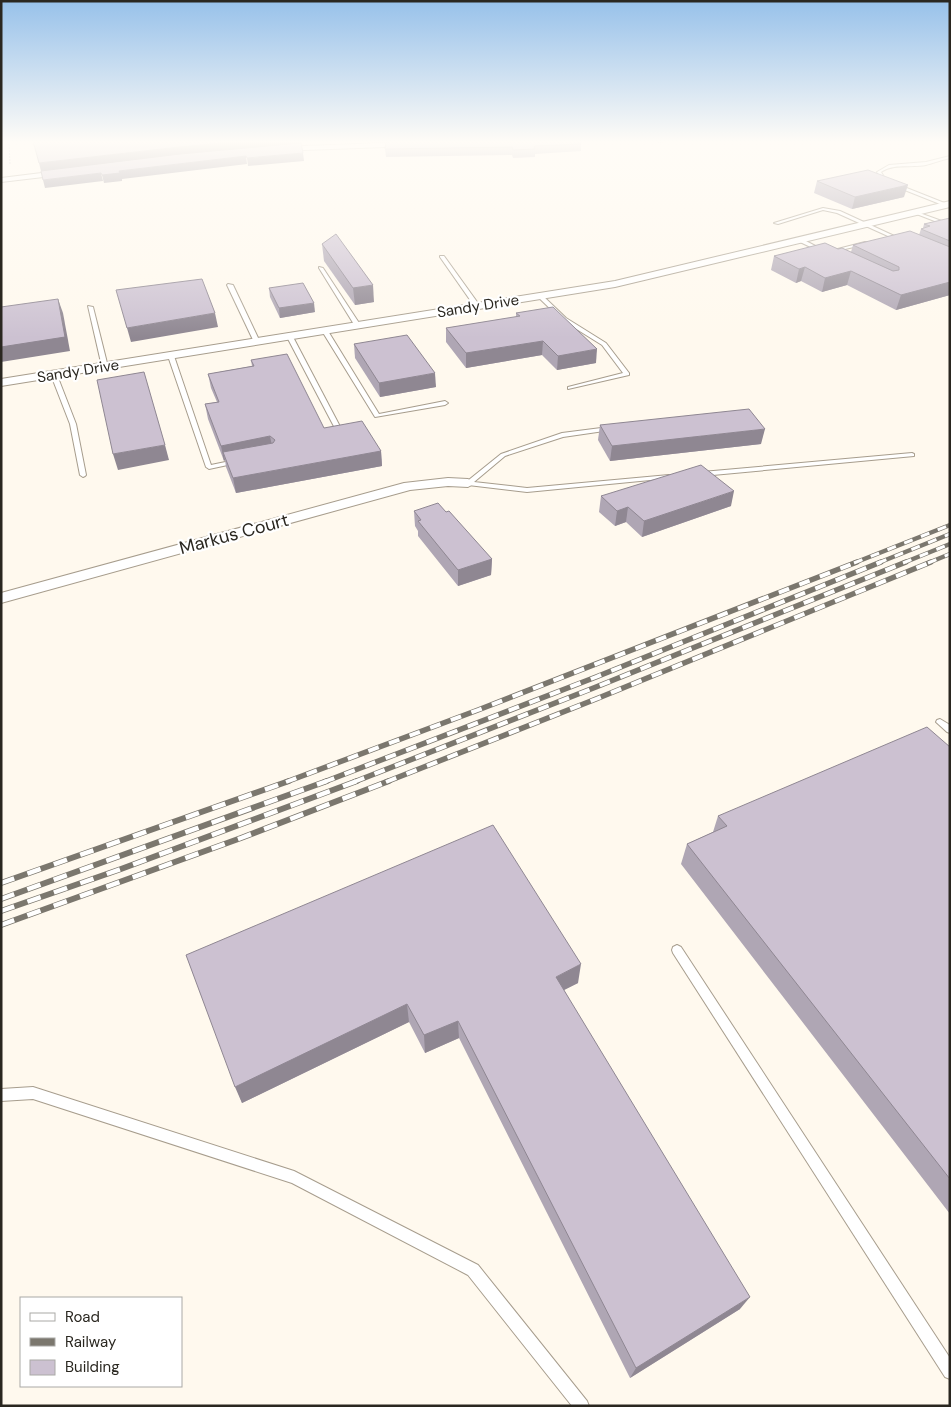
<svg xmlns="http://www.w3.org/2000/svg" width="951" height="1407" viewBox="0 0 951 1407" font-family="'DM Sans',sans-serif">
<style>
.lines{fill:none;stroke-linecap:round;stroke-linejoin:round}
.lane-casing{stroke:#a79d8d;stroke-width:2}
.street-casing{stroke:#a79d8d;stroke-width:2}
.path{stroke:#b3aea4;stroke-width:1;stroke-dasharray:2 1;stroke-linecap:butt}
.lane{fill:#fff;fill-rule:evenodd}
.street{fill:#fff;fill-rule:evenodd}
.rail-far2-casing{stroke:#7b776e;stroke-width:4.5}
.rail-far1-casing{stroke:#7b776e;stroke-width:5.5}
.rail-casing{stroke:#7b776e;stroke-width:6}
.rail-far2{stroke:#fff;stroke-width:3;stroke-dasharray:9;stroke-linecap:butt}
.rail-far1{stroke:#fff;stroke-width:4;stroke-dasharray:11;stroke-linecap:butt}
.rail{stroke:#fff;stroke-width:4.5;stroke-dasharray:14;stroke-linecap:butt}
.wall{fill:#afa6b4}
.shaded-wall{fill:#8f8792}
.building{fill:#ccc1d1;stroke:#8f8792}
.labels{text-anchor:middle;stroke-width:4.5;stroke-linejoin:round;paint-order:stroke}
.far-street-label{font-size:15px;fill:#2a2720;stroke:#fff}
.street-label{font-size:18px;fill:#2a2720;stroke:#fff}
</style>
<rect width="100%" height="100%" fill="#fff9ee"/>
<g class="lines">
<defs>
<g id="lane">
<path d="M950 156V158C941 160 934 163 926 165 911 168 894 163 881 172L884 177 889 181 947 204 945 206 887 183 881 179 877 172 889 165 926 162Z"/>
<path d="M823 208 840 211 903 240 899 241 837 213 823 210 778 224 774 223Z"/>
<path d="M914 211 950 224V227L914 213Z"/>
<path d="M798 239H802L825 251 821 252 798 241Z"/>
<path d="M865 242H867V244L832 252 830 251Z"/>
<path d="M440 256H444L480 306 479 307H475L440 257Z"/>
<path d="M319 267 323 268 361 326 360 327 355 326 319 268Z"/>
<path d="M228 284 233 285 260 342 259 343 254 342 227 285Z"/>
<path d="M538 295H542L566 318 606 343 629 373V375L568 389V387L623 373 602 345 562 320 538 297Z"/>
<path d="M88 306 93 307 108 367 107 368 102 367Z"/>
<path d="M325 329 328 331 379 414 445 401 448 403 445 405 375 417 322 331Z"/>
<path d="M288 336 293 337 345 436 344 437 339 436 287 337Z"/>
<path d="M169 355 174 356 211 465 235 460 237 461V463L209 469 206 467 168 356Z"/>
<path d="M54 373 57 375 76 424 86 475 85 476 83 477 80 475 70 424 51 375Z"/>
<path d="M609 427 612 429 611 430 563 437 505 456 474 482 527 488 669 475 672 477 671 478 527 492 468 485 465 483 501 454 562 433Z"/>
<path d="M912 453 914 454V456L702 476 699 474 702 472Z"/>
<path d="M940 719 950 725V733L947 732 936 722 937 720Z"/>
<path d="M677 945 681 947 950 1358V1379L945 1377 673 953 672 950 673 947Z"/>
<path d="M33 1087 294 1171 478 1265 587 1401 589 1406H572L468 1275 292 1183 33 1099 1 1101V1089Z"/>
</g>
<g id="street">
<path d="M409 142 413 144 412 146 278 151 274 149 278 147Z"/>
<path d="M66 170H69V174L1 182V178Z"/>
<path d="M950 201V207L615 287 1 386V379L615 281Z"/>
<path d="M448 478 468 479 475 483 468 487 448 486 410 490 1 603V593L404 483Z"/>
</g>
</defs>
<use href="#lane" class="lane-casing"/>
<use href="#street" class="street-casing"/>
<path class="path" d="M9 141 10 165"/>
<use href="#lane" class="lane"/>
<use href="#street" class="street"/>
<defs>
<g id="rail-far2">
<path d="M854 563 950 525"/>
<path d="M878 563 950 534"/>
<path d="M903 563 950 544"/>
<path d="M928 563 950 554"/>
</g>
<g id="rail-far1">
<path d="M286 782 478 710 857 562"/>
<path d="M324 782 596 677 881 562"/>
<path d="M354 782 596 687 906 562"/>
<path d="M386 782 596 699 931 562"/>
</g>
<g id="rail">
<path d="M1 883 289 781"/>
<path d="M1 899 327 781"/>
<path d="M1 911 121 869 357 781"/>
<path d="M1 925 241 838 389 781"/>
</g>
</defs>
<use href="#rail-far2" class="rail-far2-casing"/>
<use href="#rail-far1" class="rail-far1-casing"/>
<use href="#rail" class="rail-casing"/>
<use href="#rail-far2" class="rail-far2"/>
<use href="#rail-far1" class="rail-far1"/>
<use href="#rail" class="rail"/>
</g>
<g class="wall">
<path d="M386 141H579L581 144V151L535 154V157L513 158 512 155 386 157 385 149Z"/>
<path d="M817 181 904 197 852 209 814 193Z"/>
<path d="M950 218V295L896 310 847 285 822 292 801 281 796 283 771 270 774 256 838 249 851 252 853 245 919 235 921 229 923 228 924 224Z"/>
<path d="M322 244 374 302 355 305 324 261Z"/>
<path d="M269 288 315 312 280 318 270 297Z"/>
<path d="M516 313 596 363 557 370 542 355 466 368 446 342V328L516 317Z"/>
<path d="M354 344 436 387 380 397 355 358Z"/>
<path d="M251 360 324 428 381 451 382 466 236 493 226 467 225 460 224 461 208 419 205 404 217 402 211 388 208 374 252 366Z"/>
<path d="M600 425 761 444 610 461 598 440Z"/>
<path d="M601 496 731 506 642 537 626 522 615 526 599 512Z"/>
<path d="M414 511 446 512 492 559 491 575 458 586 418 536V531L415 526Z"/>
<path d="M950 747V1214L681 864 687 844 713 832 718 816Z"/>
<path d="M186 955 578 983 564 990 740 1309 630 1378 459 1038 425 1053 409 1022 242 1103Z"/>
</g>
<g class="shaded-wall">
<path d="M245 141H300V143L41 171 39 163 179 147Z"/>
<path d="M657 141H673L657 143Z"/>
<path d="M303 153 304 161 248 166 247 158Z"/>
<path d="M246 156 247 164 122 179V181L104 183 102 175 119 171Z"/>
<path d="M101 173 103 181 45 188 43 180Z"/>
<path d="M908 185 904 197 852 209 855 197Z"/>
<path d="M805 267 801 281 796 283 799 269Z"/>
<path d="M851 271 847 285 822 292 825 278Z"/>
<path d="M950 282V295L896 310 901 295Z"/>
<path d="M373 285 374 302 355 305 353 288Z"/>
<path d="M58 299 63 313 70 351 1 362V347Z"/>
<path d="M314 303 315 312 280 318 279 308Z"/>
<path d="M215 313 218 327 131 342 127 328Z"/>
<path d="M543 341 542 355 466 368V353Z"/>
<path d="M597 349 596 363 557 370 558 356Z"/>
<path d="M435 373 436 387 380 397 379 383Z"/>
<path d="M765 429 761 444 610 461 612 446Z"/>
<path d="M270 436 273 451 223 452 225 460 224 461 221 446Z"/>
<path d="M165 445 169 460 118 470 113 454Z"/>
<path d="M381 451 382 466 236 493 233 478Z"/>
<path d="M734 491 731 506 642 537 644 521Z"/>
<path d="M628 507 626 522 615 526 617 511Z"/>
<path d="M492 559 491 575 458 586V570Z"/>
<path d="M581 964 578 983 554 995 556 977Z"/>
<path d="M407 1004 409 1022 242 1103 235 1087Z"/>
<path d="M458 1021 459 1038 425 1053 424 1035Z"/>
<path d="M750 1297 740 1309 630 1378 636 1368Z"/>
</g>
<g class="building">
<path d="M33 141H245L179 147 39 163Z"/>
<path d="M386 141H579L581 144 534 146 535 149 513 150 512 147 385 149Z"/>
<path d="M301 143 303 153 247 158 246 156 119 171 120 173 102 175 101 173 43 180 41 171 180 154Z"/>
<path d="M868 170 908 185 855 197 817 181Z"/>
<path d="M950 218V241L921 229 930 226 924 224Z"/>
<path d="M910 231 950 247V282L901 295 851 271 825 278 805 267 799 269 774 256 825 243 838 249 842 248 893 271 899 270V267L853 245Z"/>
<path d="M336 234 373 285 353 288 322 244Z"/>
<path d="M202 279 215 313 127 328 116 290Z"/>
<path d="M303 283 314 303 279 308 269 288Z"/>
<path d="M58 299 65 337 1 347V307Z"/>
<path d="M553 307 597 349 558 356 543 341 466 353 446 328 520 316 516 313Z"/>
<path d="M407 335 435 373 379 383 354 344Z"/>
<path d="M287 354 324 428 362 421 381 451 233 478 223 452 273 443 275 440 270 436 221 446 205 404 219 402 208 374 254 366 251 360Z"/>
<path d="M144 372 165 445 113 454 97 380Z"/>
<path d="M749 409 765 429 612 446 600 425Z"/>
<path d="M701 465 734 491 644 521 628 507 617 511 601 496Z"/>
<path d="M438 503 446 512 449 511 492 559 458 570 418 521 421 520 414 511Z"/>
<path d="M927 727 950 747V1179L687 844 727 826 718 816Z"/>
<path d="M493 825 581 964 556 977 750 1297 636 1368 458 1021 424 1035 407 1004 235 1087 186 955Z"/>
</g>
<linearGradient id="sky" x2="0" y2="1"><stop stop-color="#97c1ea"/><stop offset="0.42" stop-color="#fffcf7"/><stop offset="1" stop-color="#fffcf7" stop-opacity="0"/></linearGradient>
<rect width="951" height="338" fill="url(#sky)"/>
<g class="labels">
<g class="far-street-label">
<text transform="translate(478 306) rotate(-9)" y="5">Sandy Drive</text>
<text transform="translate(78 371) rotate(-9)" y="5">Sandy Drive</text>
</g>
<g class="street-label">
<text transform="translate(234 534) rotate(-15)" y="6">Markus Court</text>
</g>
</g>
<rect width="951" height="1407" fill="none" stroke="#2a2720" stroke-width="5"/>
<rect x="20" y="1297" width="162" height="90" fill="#ffffff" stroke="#aaa9a6"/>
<rect x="30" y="1313" width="25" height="8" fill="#ffffff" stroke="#aaa9a6"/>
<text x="65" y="1322" font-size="15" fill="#2a2720">Road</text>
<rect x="30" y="1338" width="25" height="8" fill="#7b776e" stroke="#aaa9a6"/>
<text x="65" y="1347" font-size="15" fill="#2a2720">Railway</text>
<rect x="30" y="1360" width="25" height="15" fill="#ccc1d1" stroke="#aaa9a6"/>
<text x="65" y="1372" font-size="15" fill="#2a2720">Building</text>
</svg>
